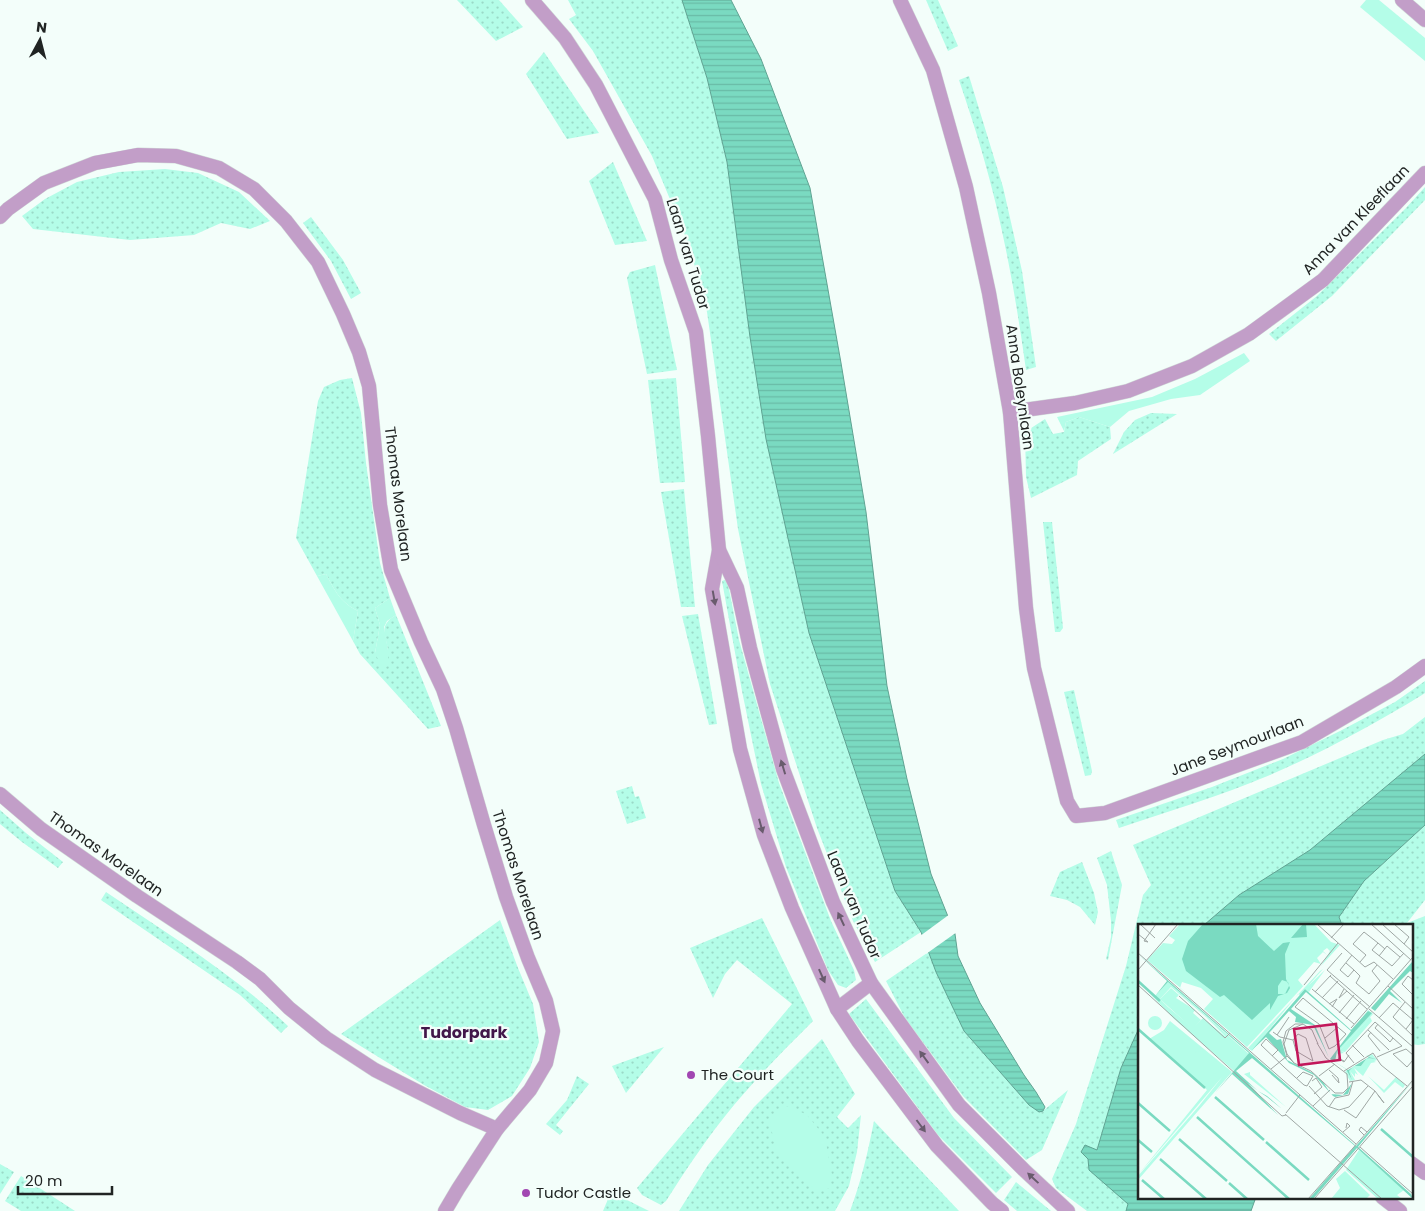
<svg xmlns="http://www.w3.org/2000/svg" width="1425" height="1211" viewBox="0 0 1425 1211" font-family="Poppins,sans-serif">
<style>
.grass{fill:url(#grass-dots)}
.garden{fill:#b4fde8}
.water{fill:url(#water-rules);stroke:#5fa392}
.pier{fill:#f3fefa}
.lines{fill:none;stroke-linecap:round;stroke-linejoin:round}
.minor-casing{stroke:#d1dbd8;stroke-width:15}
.minor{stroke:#c29ec8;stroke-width:14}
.oneway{fill:#695b6d}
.poi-dot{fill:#a147b2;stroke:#f3fefa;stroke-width:2}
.labels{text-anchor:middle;stroke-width:4.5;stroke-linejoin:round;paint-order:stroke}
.street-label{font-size:15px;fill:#202423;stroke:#f3fefa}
.poi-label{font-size:15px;fill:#202423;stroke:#f3fefa;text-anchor:start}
.neighbourhood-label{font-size:16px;font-weight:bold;fill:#42174a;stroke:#f3fefa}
.inset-river{fill:none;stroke:#7adac1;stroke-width:2.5}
.inset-road{fill:none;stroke:#9fa7a4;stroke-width:1}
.view{fill:#c2185b;fill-opacity:0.15;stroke:#c2185b;stroke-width:2.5}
.inset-edge{fill:none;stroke:#202423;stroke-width:2.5}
</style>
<defs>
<pattern id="grass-dots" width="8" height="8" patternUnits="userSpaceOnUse" patternTransform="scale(1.25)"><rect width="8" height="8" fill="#b4fde8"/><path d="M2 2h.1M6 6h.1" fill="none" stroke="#9ad9c7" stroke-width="1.8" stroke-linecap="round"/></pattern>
<pattern id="water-rules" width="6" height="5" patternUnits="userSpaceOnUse" patternTransform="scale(1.25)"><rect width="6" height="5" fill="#7adac1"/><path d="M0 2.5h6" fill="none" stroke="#69bba6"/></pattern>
</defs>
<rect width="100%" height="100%" fill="#f3fefa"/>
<g class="grass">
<path d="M457 0H499L523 27 496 41Z"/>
<path d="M568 0H682L707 78 727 162 790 542 809 633 895 891 921 932 875 962 853 921 817 828 770 684 738 529 707 312 689 245 652 156 593 51 569 19 576 15Z"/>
<path d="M926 0H938L958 46 948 51Z"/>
<path d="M544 52 599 133 567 139 526 74Z"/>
<path d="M969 76 1003 187 1022 271 1036 367 1026 370C1016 297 1003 224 982 152 975 128 967 104 959 80Z"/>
<path d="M613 162 647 241 615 245 589 181Z"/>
<path d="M165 169 198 173 239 192 270 221 250 229 221 223 194 235 130 240 33 229 22 216 45 199 77 182 119 172Z"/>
<path d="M1425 187V200L1332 296 1276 341 1269 334 1317 296 1406 208Z"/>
<path d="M311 217 343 260 361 293 351 299 331 261 303 223Z"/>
<path d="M655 265 677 370 647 374 627 278 630 272Z"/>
<path d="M352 378 361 413 366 463 380 563 390 598 375 608 380 625 375 653 388 650C385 633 379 625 396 615L441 726 428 729 360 654 353 641 358 611C340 602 335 591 326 574L317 576 296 538 318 401 324 387 340 380Z"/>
<path d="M676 378 685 482 660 483 648 380Z"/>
<path d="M1151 413 1177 414 1113 454 1124 432 1135 420Z"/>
<path d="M1079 417 1110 427 1111 439 1078 461 1077 475 1031 498 1026 477 1025 432 1045 419 1053 434 1064 432 1066 422Z"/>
<path d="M684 489 695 607H681L661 492Z"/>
<path d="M1043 522H1052L1063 628 1060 632H1055Z"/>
<path d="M727 579 739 640 779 783 831 921 854 970 856 980 846 988 838 985 828 970 786 867 761 784 742 691 722 581Z"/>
<path d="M698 614 717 724 709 725 682 616Z"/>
<path d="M1425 681V693L1422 695C1373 725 1323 752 1270 775 1221 796 1169 811 1119 828L1116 820 1212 787 1283 759 1340 731 1395 702Z"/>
<path d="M1074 690 1092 771 1091 775 1085 776 1064 692Z"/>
<path d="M1425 717V754L1310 850 1239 895 1204 925H1139V1028L1121 1068 1097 1150 1137 1211H1087L1056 1188 1052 1179 1076 1124 1126 966 1143 895 1151 885 1133 845 1383 740 1403 734Z"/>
<path d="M632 786 635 797 639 796 646 818 627 824 616 791Z"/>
<path d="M0 810 26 833 63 862 58 868 22 842 0 824Z"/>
<path d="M1425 825V900L1407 923 1425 916V1044L1418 1045 1411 1044V925H1342L1339 917 1364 881Z"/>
<path d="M1111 851 1122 885 1108 960 1106 959 1111 937V921L1107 885 1097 858Z"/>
<path d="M1082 862 1094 893 1098 912 1095 925 1080 907 1067 900 1050 896 1060 872Z"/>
<path d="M106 892C168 934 233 974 288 1026L281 1033 240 995 101 900Z"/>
<path d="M762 918 813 1021C786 1048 759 1075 734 1105 709 1135 687 1168 666 1201L661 1205 642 1195 637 1188 792 1004 737 960 725 974 713 998 690 948Z"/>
<path d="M500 920 518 968 533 1004 539 1042 530 1068 512 1096 488 1110 465 1107 424 1085 341 1034Z"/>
<path d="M930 951 964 1031 1029 1105 1043 1111 1068 1090 1042 1150 1026 1160 963 1096 905 1018 886 981Z"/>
<path d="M866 999 954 1118 1012 1177 996 1193 938 1135 849 1014Z"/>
<path d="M822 1039 855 1094 837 1117 848 1128 861 1115 857 1152 849 1186 835 1211H679L708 1165 754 1107Z"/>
<path d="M664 1047 626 1093 612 1066Z"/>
<path d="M577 1076 589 1084 556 1125 563 1131 560 1135 546 1124 567 1100Z"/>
<path d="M874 1121 959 1211H850C861 1182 868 1152 874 1121Z"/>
<path d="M0 1164 14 1172 0 1194Z"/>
<path d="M21 1176 75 1211H21L5 1201Z"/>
<path d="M1016 1182 1051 1211H1017L1004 1200Z"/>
<path d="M611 1192 649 1211H603Z"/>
</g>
<g class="garden">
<path d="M1366 0H1379L1425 38V61L1360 7Z"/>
<path d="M1244 353 1250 361 1200 395 1171 399 1129 411 1110 427 1079 417 1066 422 1064 431 1057 417 1152 397 1195 379Z"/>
<path d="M326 574C335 591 340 602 358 611L353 641 317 576Z"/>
<path d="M390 598 396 615 387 621 384 627 388 650V666L382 668 375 653 380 625 375 608Z"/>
<path d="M789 1106 807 1115 825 1137 832 1176 829 1188 824 1191H818L802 1180 775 1148 770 1122 776 1110Z"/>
</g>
<g class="water">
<path d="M682 0H731L761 59 810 188 841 363 866 512 887 686 907 779 931 874 955 934 958 956 980 1003 1024 1075 1036 1092 1045 1107 1043 1111 1039 1112 1029 1105 964 1031 936 972 921 932 895 891 809 633 766 439 750 337 727 162 707 78Z"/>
<path d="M1425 754V825L1364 881 1339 917 1342 925H1204L1239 895 1310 850Z"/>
<path d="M1139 1028V1197H1256L1251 1211H1126L1128 1204 1089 1170 1088 1159 1081 1152 1085 1145 1097 1150 1121 1068Z"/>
</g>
<path class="pier" d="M950 914 957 932 926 954 920 936Z"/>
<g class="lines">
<defs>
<g id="minor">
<path d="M532 0 565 38 596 85 655 199 671 260 696 332 708 436 719 550 712 589 740 749 764 835 792 908 837 1009 858 1041 937 1146 992 1203 1002 1211"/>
<path d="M900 0 933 70 966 187 989 293 1010 412 1026 608 1034 668 1067 801 1076 816 1105 813 1302 742 1396 687 1425 666"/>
<path d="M1402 0 1425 20"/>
<path d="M0 217 8 209 44 183 95 163 138 155 176 156 219 168 254 189 286 221 318 262 343 314 359 352 369 386 380 505 391 570 421 642 443 689 456 728 484 825 506 897 528 958 546 1001 553 1031 546 1063 530 1090 497 1129 460 1113 375 1070 326 1038 289 1008 260 979 237 962 137 896 41 829 0 794"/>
<path d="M1010 412 1075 403 1128 391 1192 366 1249 334 1323 280 1425 173"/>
<path d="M719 550 737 588 750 648 783 769 833 902 871 983 959 1105 1024 1170 1068 1211"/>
<path d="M837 1009 871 983"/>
<path d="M1411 1163 1425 1173"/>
<path d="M1382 1197 1400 1211"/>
<path d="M445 1211 458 1189 497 1129"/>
</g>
</defs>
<use href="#minor" class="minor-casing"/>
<use href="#minor" class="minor"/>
</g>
<defs><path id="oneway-solid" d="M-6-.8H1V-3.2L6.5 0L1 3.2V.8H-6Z" transform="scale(1.25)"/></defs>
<g class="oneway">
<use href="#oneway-solid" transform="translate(714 598) rotate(80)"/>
<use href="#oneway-solid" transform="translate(783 767) rotate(-107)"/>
<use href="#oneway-solid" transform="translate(761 826) rotate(75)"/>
<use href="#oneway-solid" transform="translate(841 919) rotate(-115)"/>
<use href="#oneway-solid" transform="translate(822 976) rotate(66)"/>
<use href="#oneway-solid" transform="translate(924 1057) rotate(-126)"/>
<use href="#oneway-solid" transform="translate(921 1126) rotate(53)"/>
<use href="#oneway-solid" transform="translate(1033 1178) rotate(-137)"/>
</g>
<g class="poi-dot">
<circle cx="691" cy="1075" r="5"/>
<circle cx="526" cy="1193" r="5"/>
</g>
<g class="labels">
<g class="street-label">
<text transform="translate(1356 220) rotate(-46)" y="5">Anna van Kleeflaan</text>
<text transform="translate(688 254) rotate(73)" y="5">Laan van Tudor</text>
<text transform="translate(1020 387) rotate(82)" y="5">Anna Boleynlaan</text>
<text transform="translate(398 494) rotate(83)" y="5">Thomas Morelaan</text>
<text transform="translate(1237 746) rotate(-21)" y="5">Jane Seymourlaan</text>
<text transform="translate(106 854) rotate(35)" y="5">Thomas Morelaan</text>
<text transform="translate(518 875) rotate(72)" y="5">Thomas Morelaan</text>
<text transform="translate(854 905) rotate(67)" y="5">Laan van Tudor</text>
</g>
<g class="poi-label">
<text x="701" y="1080">The Court</text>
<text x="536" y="1198">Tudor Castle</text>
</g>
<g class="neighbourhood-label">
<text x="464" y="1038">Tudorpark</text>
</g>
</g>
<g transform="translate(1138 924)">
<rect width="275" height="275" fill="#f3fefa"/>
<path d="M42 0H176L193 18 202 21 183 42 192 27 189 24 185 27 189 31 185 28 179 34 183 40 176 38 160 56 165 62 183 43 109 123 66 85 75 75 63 64 44 58 42 64 52 72 9 36 25 19 34 20 37 16 31 12ZM185 45 170 62 187 46 173 65 171 68 167 65 162 71 160 70 114 127 110 124 182 47ZM0 57 17 72 30 58 111 130 96 147 36 95ZM33 63 68 93 89 114 65 94 55 104 30 83 22 75ZM230 86 235 90 202 126 206 129 199 130V126L233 90 230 87 217 103ZM32 97 94 148 0 256V252L61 182 85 152 0 251 69 166 11 115 26 106ZM234 130 239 136 236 137 238 138 233 139 225 152 216 144 220 151 217 149V153L212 147 217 156 212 157 207 148 209 146 214 156 211 147 216 142H223L229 134 237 135 228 132ZM221 226 266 266 259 271 264 275H240L208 246ZM207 247 232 271 228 275H193L202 264 198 255Z" fill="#b4fde8" fill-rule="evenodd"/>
<path d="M232 93 234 97 207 128 201 127ZM112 148V151L148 183 106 150ZM230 152 246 166 258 153 267 161 265 164 257 158 246 169Z" fill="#b4fde8"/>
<path d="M33 64 41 71 38 74 57 86 55 89 63 96 55 105 22 75ZM10 99a7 7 0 1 1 14 0a7 7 0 1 1-14 0ZM65 127 83 142 71 159 77 145 74 150 68 138 56 132 42 136 39 132 38 128 59 131 57 128Z" fill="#b4fde8"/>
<path d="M65 0H118L120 12 136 27 145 19 152 18 147 30 148 55 152 64 149 69 140 72 132 86V79L114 96 86 71 82 73 48 47 44 35 50 17ZM144 56 150 58 151 62 147 70H140V62ZM165 0H168L169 13 153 14ZM0 30 218 222 275 157 220 223 273 270 275 275 219 224 175 275H171L217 222 114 134 98 147 120 167 129 172 144 185 129 173 120 167 110 159 140 191 94 150 77 169 111 129 30 58 17 72 29 57ZM274 38 275 49 272 47 252 67 264 79 251 70 237 87 233 84ZM167 65 213 106 230 87 234 89 199 127 197 138 210 146 231 133 238 135 229 134 223 142H216L211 147 214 156 208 145 192 135 213 107 168 68 153 85 177 101 191 134 175 101 157 98 158 93 151 87 131 109 139 116 143 115 149 136 175 149 185 158 193 170 205 171 214 159 210 170 197 173 195 172 176 151 151 139 128 113 114 126Z" fill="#7adac1" fill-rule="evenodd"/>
<path class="inset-river" d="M0 57 22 77M0 105 67 164M77 173 126 216M0 179 32 207M59 193 151 275M243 205 275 233M41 215 89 257M0 216 14 228M128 218 171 256M22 235 68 275M4 256 26 275M91 259 109 275"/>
<path class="inset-road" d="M2 0 17 14M179 0 227 43 236 38 255 55M233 0 273 36M244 0 275 28M256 0 271 13 266 20M0 10 10 18 6 17M193 14 206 0M6 17 18 0M247 25 240 19 234 26 254 42 266 29M0 29 218 220M204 29 189 46 232 83M241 32 249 22 262 33M222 38 228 31 215 20 226 8 240 19M208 39 216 46 210 53 202 46 214 31M0 46 40 0M216 46 222 52 218 59 231 70 242 57 234 47 239 41M192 52 229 85M275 56 270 52 264 60 275 71M0 61 144 192 148 191M166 61 200 19M250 62 275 85M174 65 216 100M206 65 201 74 209 67M177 68 193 51M41 72 87 114 92 109M165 74 208 110 197 122 191 125 181 100 157 83ZM184 74 200 57M267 78 255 93 275 112M191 80 199 75 194 83M231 85 275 123M201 89 216 71M241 94 255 79 275 96 268 105M208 95 223 77M157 100H165L151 106 146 120 149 130 156 139 149 132 145 118 148 107ZM165 100 174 106 180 120M240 100 237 104 248 114 252 118 255 114M213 104 275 33M230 106 251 126M135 108 142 113 155 116M233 108 230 112 242 127M160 110 168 114 175 137 158 127 155 116ZM139 111 151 93M187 114 200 103M214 121 226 133M275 131 268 125 255 130 269 143 275 136M134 132 140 126 128 115 123 121 146 143 157 153 166 161 169 162 175 152 165 148 159 154M206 137 200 134 206 138 211 131M156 139 173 147M216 139 208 129 237 98 264 122 239 133M133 145 149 132M191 146 200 154 201 159 194 151M173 147 197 169H205L210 164 209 150 188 134 179 119M206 147 235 129 243 141 269 162M181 152 197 140M174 157 178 154 184 163 176 170M171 162 189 182 201 186 211 183 230 162M237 167 246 179 240 171M175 182 192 166M191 183 197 174 211 171 215 157M206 186 218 194 237 167 223 156 211 158M148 189 162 171M147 190 244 275M205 208 212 202 209 199 208 204M226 211 221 206 223 203 229 208M222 223 275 270M170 275 275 156M176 275 275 162"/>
<path class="view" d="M198 100 202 136 161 141 156 105Z"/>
<rect width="275" height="275" class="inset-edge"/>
</g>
<g transform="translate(40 40) rotate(7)" stroke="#f3fefa" stroke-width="4" paint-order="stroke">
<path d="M0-4L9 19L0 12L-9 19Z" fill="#202423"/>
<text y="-8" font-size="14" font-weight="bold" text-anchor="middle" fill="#202423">N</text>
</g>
<path d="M18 1186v8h94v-8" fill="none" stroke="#202423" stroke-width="2.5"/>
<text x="25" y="1186" font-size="15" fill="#202423" stroke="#f3fefa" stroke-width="4" paint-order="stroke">20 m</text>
</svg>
